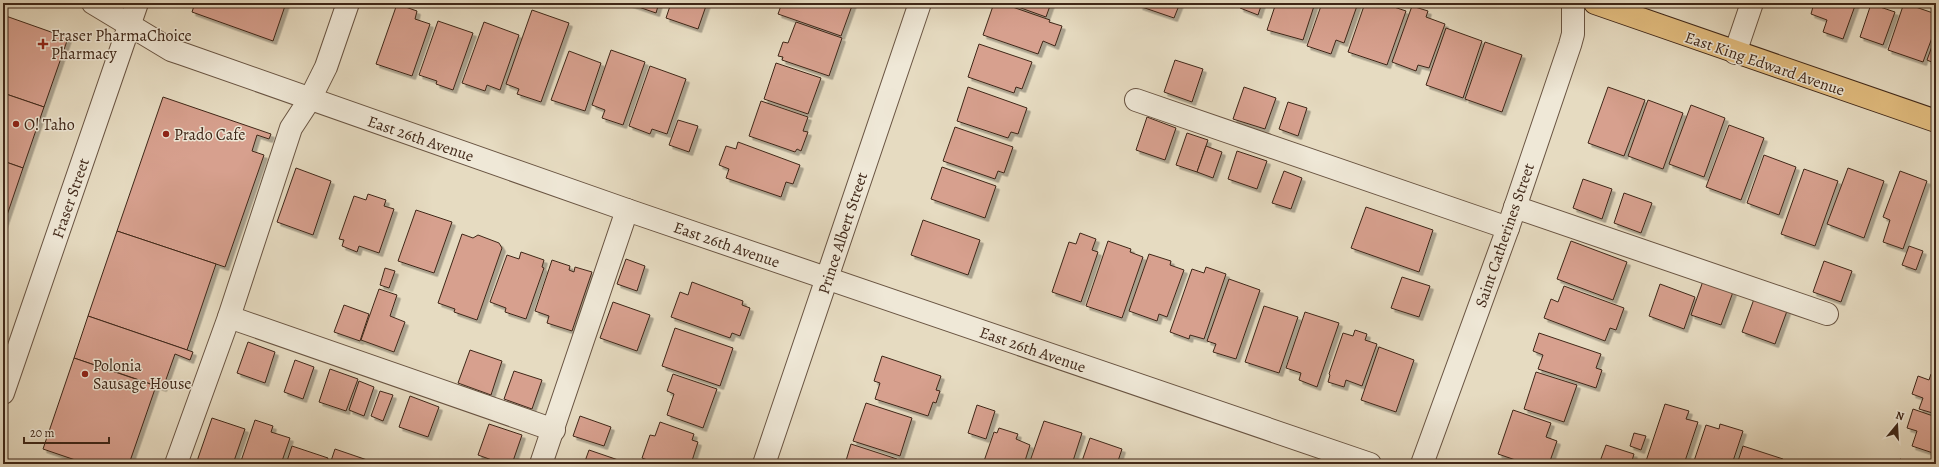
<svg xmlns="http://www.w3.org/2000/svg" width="1939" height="467" viewBox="0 0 1939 467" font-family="Alegreya,serif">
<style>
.building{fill:#d7a08e;stroke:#3f2718;filter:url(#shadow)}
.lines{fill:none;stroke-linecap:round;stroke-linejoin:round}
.minor-casing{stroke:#695442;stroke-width:24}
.major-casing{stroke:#3f2718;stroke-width:24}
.minor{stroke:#efe8d7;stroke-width:22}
.major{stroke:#e3be80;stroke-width:22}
.poi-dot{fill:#8f2418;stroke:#efe8d7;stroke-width:1.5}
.labels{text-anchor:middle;stroke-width:3;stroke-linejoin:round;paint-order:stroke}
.poi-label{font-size:16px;fill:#3f2718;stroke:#efe8d7;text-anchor:start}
.street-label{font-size:16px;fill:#3f2718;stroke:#efe8d7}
</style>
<defs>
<filter id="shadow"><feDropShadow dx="3.5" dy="3.5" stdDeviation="0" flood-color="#0004"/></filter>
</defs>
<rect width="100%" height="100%" fill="#e6dbc1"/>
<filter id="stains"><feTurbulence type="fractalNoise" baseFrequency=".005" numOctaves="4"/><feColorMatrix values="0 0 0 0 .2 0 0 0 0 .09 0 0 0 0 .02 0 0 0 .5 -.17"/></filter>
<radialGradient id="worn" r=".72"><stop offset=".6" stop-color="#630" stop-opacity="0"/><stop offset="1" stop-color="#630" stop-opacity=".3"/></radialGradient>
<g class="building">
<path d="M195 3H286L273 41 192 12Z"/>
<path d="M627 3H659L656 13Z"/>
<path d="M671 3H707L698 29 666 18Z"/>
<path d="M782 3H853L841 36 778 14Z"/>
<path d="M994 3H1001L1050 20 1049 22 1062 26 1055 46 1043 41 1038 54 983 35Z"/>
<path d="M1007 3H1051L1046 17Z"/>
<path d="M1140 3H1180L1174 18 1139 6Z"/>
<path d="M1239 3H1262L1258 15 1240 8 1241 4Z"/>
<path d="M1276 3H1315L1303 40 1267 30Z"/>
<path d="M1322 3H1358L1344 43 1336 40 1331 54 1307 46Z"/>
<path d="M1365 3H1382L1406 11 1387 65 1348 52Z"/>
<path d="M1814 3H1856L1843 39 1823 32 1827 20 1811 14Z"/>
<path d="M1904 3 1936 14V27L1923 62 1888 50Z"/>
<path d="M397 4 417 11 415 19 430 24 412 76 376 64Z"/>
<path d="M1871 4 1895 12 1883 45 1860 37Z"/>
<path d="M1412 6 1428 11 1426 17 1445 24 1429 68 1418 65 1416 71 1392 62Z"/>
<path d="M532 10 569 23 541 102 517 94 519 89 506 84Z"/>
<path d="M3 15 68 38 44 107 3 93Z"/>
<path d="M438 21 473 33 453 90 436 84 437 81 419 75Z"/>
<path d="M484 22 519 35 500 90 487 85 485 91 462 83Z"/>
<path d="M796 22 842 38 829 76 782 60 783 57 778 56 783 42 788 43Z"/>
<path d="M1446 28 1482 41 1463 98 1426 85Z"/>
<path d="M1936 35V64L1927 60Z"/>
<path d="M1485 42 1522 55 1502 112 1465 99Z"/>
<path d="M979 44 1032 62 1022 89 1016 87 1014 93 968 77Z"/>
<path d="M611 50 645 62 623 125 602 118 605 110 592 105Z"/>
<path d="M569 51 601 63 585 111 551 100Z"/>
<path d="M1175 60 1203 69 1192 102 1164 92Z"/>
<path d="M776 63 821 78 808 114 764 99Z"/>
<path d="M650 66 686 79 667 134 652 129 650 134 629 126Z"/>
<path d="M968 87 1027 108 1018 134 1011 132 1008 138 957 121Z"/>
<path d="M1244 87 1276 98 1265 129 1233 119Z"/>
<path d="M1608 87 1645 100 1624 156 1588 143Z"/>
<path d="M3 93 44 107 23 168 3 161Z"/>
<path d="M163 97 271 134 269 139 257 135 252 151 264 155 225 267 117 231Z"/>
<path d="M1648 100 1683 113 1663 169 1628 156Z"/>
<path d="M761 101 808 117 803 131 808 132 801 151 797 149 795 152 749 136Z"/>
<path d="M1288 102 1307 108 1298 136 1279 129Z"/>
<path d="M1691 105 1725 118 1704 177 1669 164Z"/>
<path d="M1147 117 1176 128 1165 160 1136 150Z"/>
<path d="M678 120 698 126 689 152 669 145Z"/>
<path d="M1729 125 1764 138 1741 200 1706 187Z"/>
<path d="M955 127 1013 147 1004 173 998 171 995 179 943 161Z"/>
<path d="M1187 133 1208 140 1197 172 1176 165Z"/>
<path d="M738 142 800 165 793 184 786 182 781 197 726 178 729 169 719 165 726 146 736 149Z"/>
<path d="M1206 146 1222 152 1213 178 1197 172Z"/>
<path d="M1237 151 1267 161 1257 189 1228 179Z"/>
<path d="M1764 155 1796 167 1779 215 1747 203Z"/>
<path d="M3 161 23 168 3 227Z"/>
<path d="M942 167 996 186 985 218 931 199Z"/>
<path d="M296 168 331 181 313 235 277 222Z"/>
<path d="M1848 168 1884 181 1864 238 1827 224Z"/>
<path d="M1804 169 1838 181 1815 246 1781 234Z"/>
<path d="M1284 171 1302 178 1291 209 1272 203Z"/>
<path d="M1900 171 1927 181 1903 249 1883 242 1890 220 1883 217Z"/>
<path d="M1583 179 1612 189 1602 219 1573 208Z"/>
<path d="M1624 193 1652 203 1641 233 1614 223Z"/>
<path d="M368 194 386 200 384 206 394 209 379 253 359 246 357 252 342 246 344 240 339 239 354 196 366 200Z"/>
<path d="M1366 207 1433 230 1419 272 1351 248Z"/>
<path d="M416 210 452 222 434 273 398 261Z"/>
<path d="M923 220 980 240 968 275 911 255Z"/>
<path d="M117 231 216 264 187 350 88 316Z"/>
<path d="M1080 233 1096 239 1092 250 1098 252 1081 302 1052 292 1069 242 1076 244Z"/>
<path d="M462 234 473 238 478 235 499 243 502 248 477 320 454 312 455 309 438 303Z"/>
<path d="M1108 241 1131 249 1130 252 1143 257 1122 318 1086 306Z"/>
<path d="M1571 241 1627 262 1613 300 1557 279Z"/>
<path d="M1909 246 1923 251 1916 270 1902 265Z"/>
<path d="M521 252 544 260 542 267 544 268 526 319 505 312 506 308 490 302 507 255 519 259Z"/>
<path d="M1149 254 1171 261 1170 265 1184 270 1167 317 1159 314 1157 321 1129 311Z"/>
<path d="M626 259 645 266 637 291 617 284Z"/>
<path d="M552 260 570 266 569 270 574 272 575 267 592 272 572 331 547 323 549 316 535 311Z"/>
<path d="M1824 261 1852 271 1841 302 1813 292Z"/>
<path d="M1206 267 1226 274 1204 339 1190 335 1189 339 1170 332 1192 269 1204 273Z"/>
<path d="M385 268 395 271 389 288 380 285Z"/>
<path d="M1402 277 1430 286 1419 317 1391 308Z"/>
<path d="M1229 279 1260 290 1236 359 1213 352 1216 344 1207 341Z"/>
<path d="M1703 281 1733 292 1721 325 1691 315Z"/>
<path d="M692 282 743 301 742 305 750 308 740 336 732 333 730 338 671 317 680 292 688 295Z"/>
<path d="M1660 284 1695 297 1684 329 1649 316Z"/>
<path d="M1564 286 1624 308 1616 330 1610 328 1605 341 1544 318 1551 299 1558 302Z"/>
<path d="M379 289 397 295 390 316 405 322 394 352 361 340Z"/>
<path d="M1754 299 1787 311 1775 344 1742 332Z"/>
<path d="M613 302 650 315 637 351 600 338Z"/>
<path d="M344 305 369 314 360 341 334 332Z"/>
<path d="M1264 306 1298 317 1279 373 1245 362Z"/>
<path d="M1305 312 1339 323 1317 387 1299 380 1301 373 1286 368Z"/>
<path d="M88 316 193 352 190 360 175 354 163 388 74 358Z"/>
<path d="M675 328 733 348 720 386 662 366Z"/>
<path d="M1355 330 1367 334 1365 340 1377 344 1362 386 1346 380 1344 387 1328 382 1330 375 1329 374 1343 333 1353 336Z"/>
<path d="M1539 333 1601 354 1596 368 1602 370 1596 388 1538 369 1543 355 1533 351Z"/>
<path d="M248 342 275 352 265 383 237 373Z"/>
<path d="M1379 347 1414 360 1396 412 1361 400Z"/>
<path d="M470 350 502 361 491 395 458 383Z"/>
<path d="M882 356 941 376 936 390 940 391 936 403 933 402 928 416 875 399 880 383 874 381Z"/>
<path d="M74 358 156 386 129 464H87L43 449Z"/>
<path d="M295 360 314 367 303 399 284 392Z"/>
<path d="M330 369 358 379 346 411 319 402Z"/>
<path d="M514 371 542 380 532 409 504 399Z"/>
<path d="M1536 372 1577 385 1564 422 1524 409Z"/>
<path d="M673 374 717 389 703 428 667 415 674 394 667 391Z"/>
<path d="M1931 374 1936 376V414L1919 409 1923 398 1912 394 1918 376 1929 380Z"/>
<path d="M359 381 374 387 364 416 349 410Z"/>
<path d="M380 391 393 395 383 421 371 416Z"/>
<path d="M410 396 439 407 428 437 399 427Z"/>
<path d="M866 403 912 418 900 456 853 441Z"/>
<path d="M1665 404 1689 411 1686 419 1698 422 1684 464H1645Z"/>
<path d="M977 405 995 411 986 439 968 433Z"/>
<path d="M1913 409 1936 417V454L1912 446 1917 431 1907 428Z"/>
<path d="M1513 410 1551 423 1546 437 1557 441 1549 464H1541L1528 460 1527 464 1498 454Z"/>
<path d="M580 416 611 427 604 446 573 436Z"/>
<path d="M212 418 245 429 233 464H196Z"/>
<path d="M255 420 273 426 271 432 290 438 281 464H240Z"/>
<path d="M1044 421 1082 433 1072 464H1029Z"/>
<path d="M660 422 694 434 692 440 698 442 691 464H658L642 458 650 435 655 436Z"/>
<path d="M489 424 522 435 512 464H503L478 455Z"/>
<path d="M1720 424 1743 431 1732 464H1693L1706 425 1719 429Z"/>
<path d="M999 428 1018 434 1016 439 1030 445 1024 464H983L994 432 997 433Z"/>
<path d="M1634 433 1646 436 1641 450 1630 446Z"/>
<path d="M1090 438 1122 449 1117 464H1081Z"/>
<path d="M851 444 897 459 896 464H845Z"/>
<path d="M1606 445 1634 454 1631 464H1599Z"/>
<path d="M292 446 328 458 326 464H286Z"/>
<path d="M1743 446 1783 459 1781 464H1737Z"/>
<path d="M335 449 373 462V464H330Z"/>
<path d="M589 450 630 464H584Z"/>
<path d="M1900 459 1907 462 1908 460 1921 464H1898Z"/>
</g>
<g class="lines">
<defs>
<g id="minor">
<path d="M93 3 171 50 183 54 627 210 1370 464"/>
<path d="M1735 53 1752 3"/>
<path d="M1136 100 1508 228"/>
<path d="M1515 207 1827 314"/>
<path d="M229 317 554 430"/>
<path d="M3 393 137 3"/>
<path d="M176 464 229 317 291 128 310 99 326 67 348 3"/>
<path d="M541 464 627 210"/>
<path d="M764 464 920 3"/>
<path d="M1422 464 1508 228 1570 45 1573 34V3"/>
</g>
<path id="major" d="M1595 3 1936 121"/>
</defs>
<use href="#minor" class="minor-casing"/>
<use href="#major" class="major-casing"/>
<use href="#minor" class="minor"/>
<use href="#major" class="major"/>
</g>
<g class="poi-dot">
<path d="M41 38h4v4h4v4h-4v4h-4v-4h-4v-4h4z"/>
<circle cx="16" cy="124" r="4"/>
<circle cx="166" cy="134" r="4"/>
<circle cx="85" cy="374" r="4"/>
</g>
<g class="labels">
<g class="poi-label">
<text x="51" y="41">Fraser PharmaChoice<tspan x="51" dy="18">Pharmacy</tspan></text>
<text x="24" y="130">O! Taho</text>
<text x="174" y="140">Prado Cafe</text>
<text x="93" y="371">Polonia<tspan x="93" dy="18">Sausage House</tspan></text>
</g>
<g class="street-label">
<text transform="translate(1765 63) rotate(19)" y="6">East King Edward Avenue</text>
<text transform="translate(421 138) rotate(19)" y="6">East 26th Avenue</text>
<text transform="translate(70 198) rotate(-71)" y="6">Fraser Street</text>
<text transform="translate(842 233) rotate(-72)" y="6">Prince Albert Street</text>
<text transform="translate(1504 235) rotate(-71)" y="6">Saint Catherines Street</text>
<text transform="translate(727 244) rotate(19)" y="6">East 26th Avenue</text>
<text transform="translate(1033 349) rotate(19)" y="6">East 26th Avenue</text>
</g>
</g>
<rect width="1939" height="467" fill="none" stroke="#e6dbc1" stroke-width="16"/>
<rect x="4" y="4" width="1931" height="459" fill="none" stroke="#3f2718" stroke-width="2"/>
<rect x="8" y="8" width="1923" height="451" fill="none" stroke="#3f2718"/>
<g transform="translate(1897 425) rotate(18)" stroke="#efe8d7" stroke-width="3" paint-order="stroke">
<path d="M0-3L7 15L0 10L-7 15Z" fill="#3f2718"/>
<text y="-6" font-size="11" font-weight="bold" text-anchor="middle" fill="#3f2718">N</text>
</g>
<path d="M24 437v6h85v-6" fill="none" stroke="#3f2718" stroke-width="2"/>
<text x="30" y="437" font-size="12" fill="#3f2718" stroke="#efe8d7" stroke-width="3" paint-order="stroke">20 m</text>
<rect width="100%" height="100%" filter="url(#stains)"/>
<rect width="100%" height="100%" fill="url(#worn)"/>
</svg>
